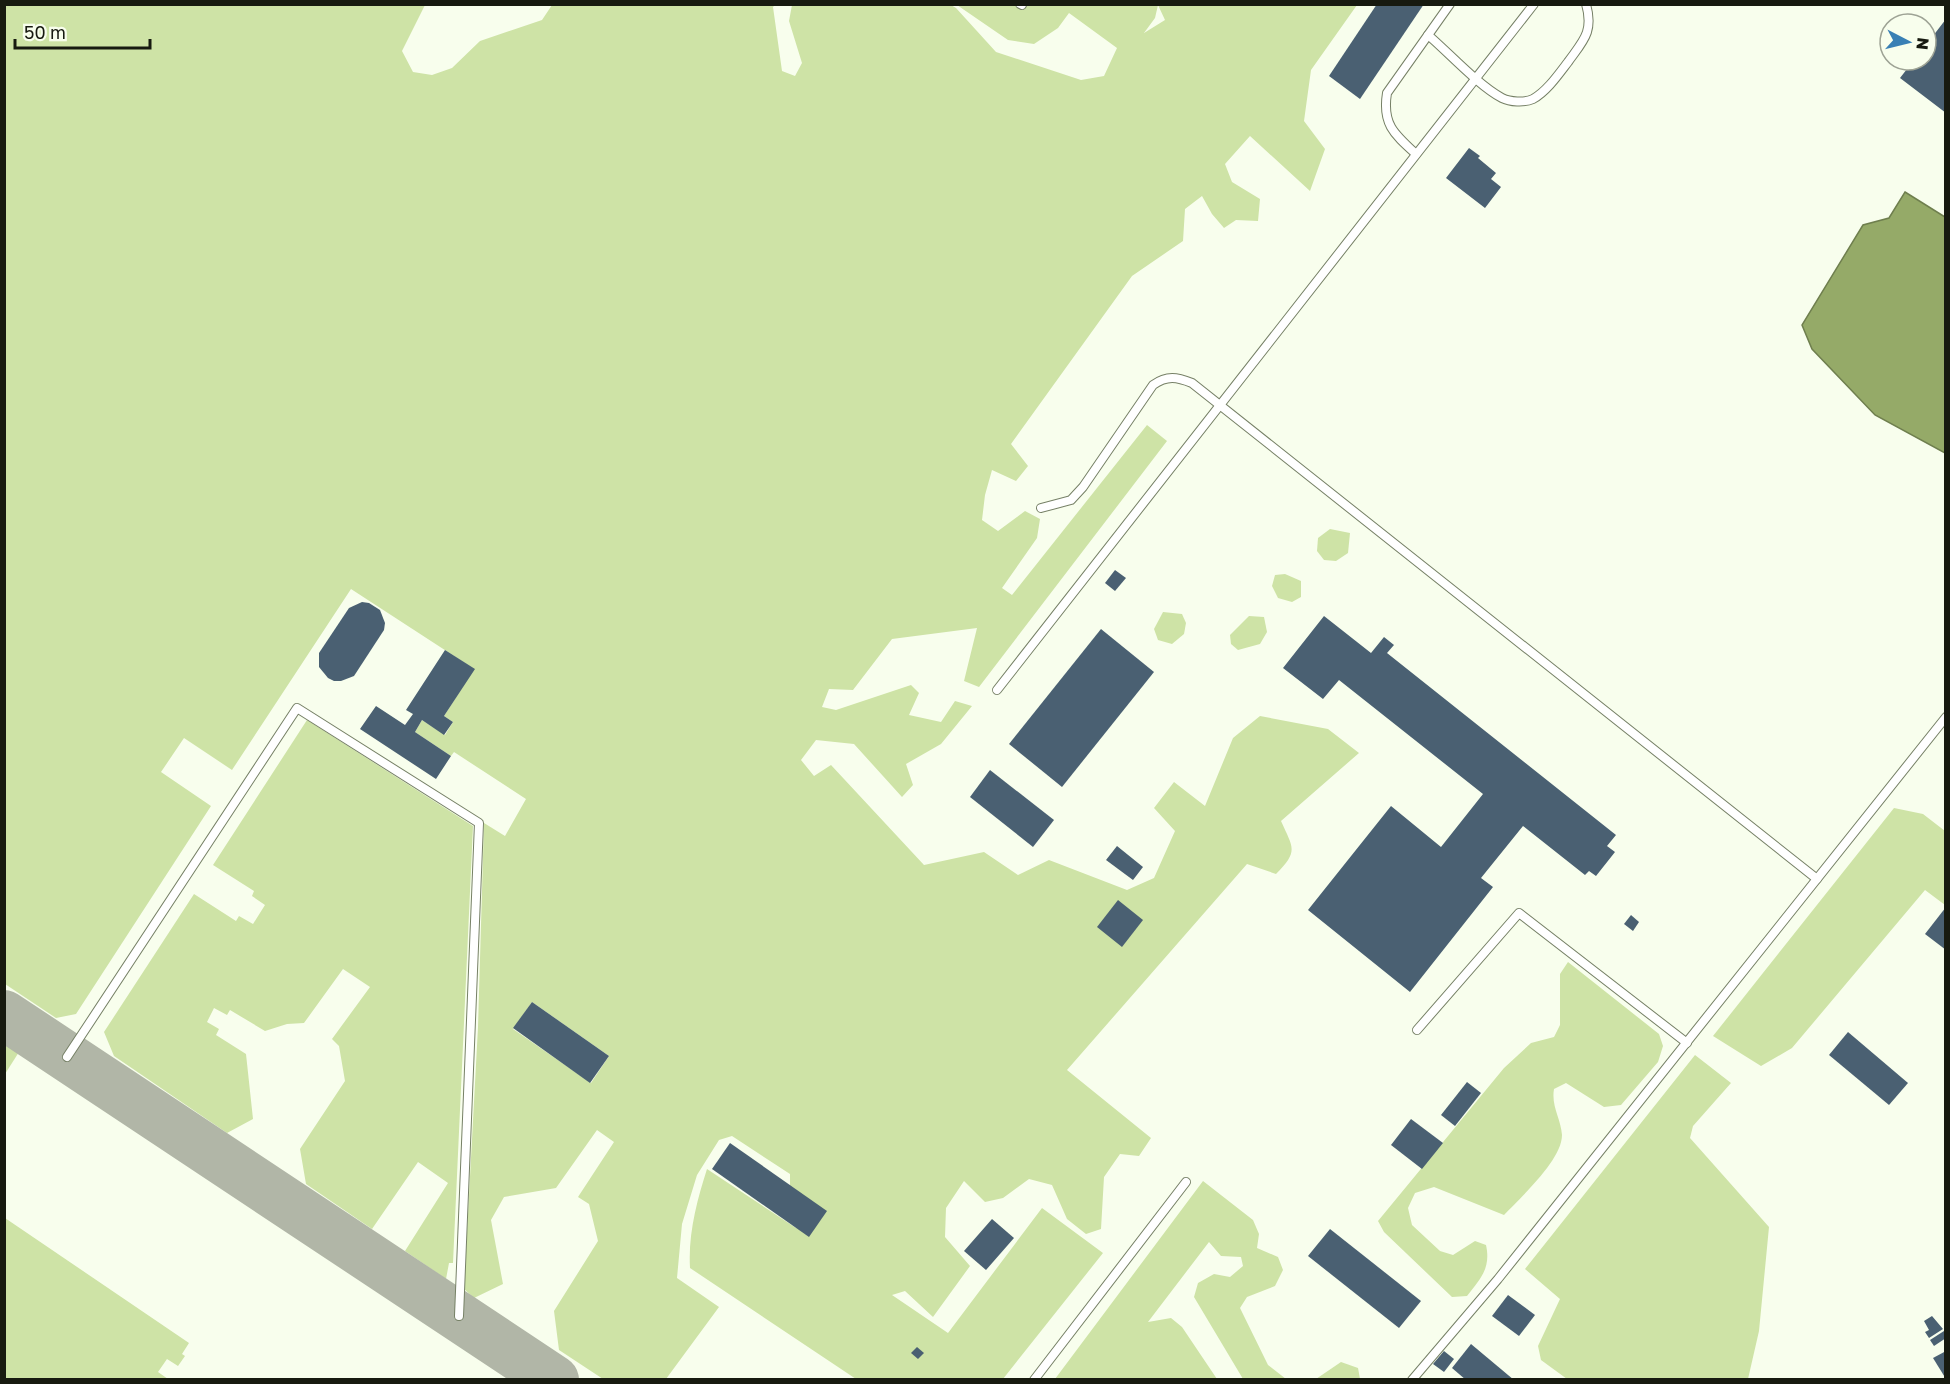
<svg xmlns="http://www.w3.org/2000/svg" width="1950" height="1384" viewBox="0 0 1950 1384" font-family="'Golos Text',sans-serif">
<style>
.green{fill:#cee3a6;fill-rule:evenodd}
.water{fill:#95aa68;stroke:#6f7f4e;stroke-width:1.5}
.lines{fill:none;stroke-linecap:round;stroke-linejoin:round}
.taxiway{stroke:#b1b6a7;stroke-width:50}
.building{fill:#4a6072}
.service-casing{stroke:#768066;stroke-width:10}
.service{stroke:#fff;stroke-width:8}
</style>
<rect width="100%" height="100%" fill="#f8feed"/>
<g class="green">
<path d="M4 5H425L402 51 413 72 432 75 452 68 480 41 542 20 552 5H775L773 7 782 71 795 76 802 63 789 21 792 5H951L956 8 996 52 1081 80 1104 76 1117 48 1069 13 1058 28 1034 44 1008 40 957 5H1158L1155 18 1144 33 1165 20 1158 5H1357L1311 70 1304 121 1325 149 1310 191 1250 136 1225 164 1232 182 1260 199 1258 221 1236 220 1224 228 1212 214 1202 196 1185 209 1183 241 1132 276 1011 444 1028 466 1016 481 992 470 985 495 982 520 998 531 1025 511 1040 519 1037 538 1002 588 1012 595 1147 425 1167 441 979 687 964 681 977 628 892 639 853 690 829 689 822 707 836 710 911 685 919 693 909 715 941 722 955 701 972 706 941 744 906 764 913 785 902 797 854 744 816 740 801 760 814 776 831 765 924 865 984 852 1018 875 1049 860 1127 890 1154 878 1175 831 1154 808 1174 782 1205 806 1233 738 1260 716 1328 729 1359 753 1281 821C1293 848 1299 851 1276 874L1247 864 1067 1070 1151 1138 1139 1156 1120 1154 1104 1177 1101 1229 1086 1234 1067 1219 1052 1185 1029 1179 1003 1198 985 1202 964 1181 946 1208 945 1237 970 1266 933 1317 905 1291 892 1295 948 1333 1042 1208 1103 1253 1003 1379H856L690 1268C688 1234 697 1200 707 1169L796 1228 790 1210V1174L732 1136 719 1140 697 1175 682 1224 677 1278 719 1307 666 1379H603L559 1350 554 1311 598 1241 589 1204 578 1197 614 1142 597 1130 556 1188 504 1197 491 1220 503 1284 474 1298 464 1289 478 1027 484 823 505 836 526 799 454 752 451 756 415 732 422 720 445 735 453 722 444 716 474 669 351 589 232 770 184 738 161 772 211 806 76 1014 56 1018 5 984ZM532 1002 609 1056 591 1083 513 1029Z"/>
<path d="M1330 529 1350 533 1348 553 1336 561 1324 560 1317 551 1318 538Z"/>
<path d="M1285 574 1301 581V597L1292 602 1278 598 1272 586 1275 575Z"/>
<path d="M1163 612 1182 614 1186 623 1184 634 1172 644 1158 640 1154 629Z"/>
<path d="M1249 616 1264 617 1267 632 1260 644 1238 650 1231 644 1230 635Z"/>
<path d="M307 720 473 826 453 1263H449L446 1279 405 1251 448 1183 418 1162 372 1229 306 1184 300 1149 345 1081 339 1046 332 1039 370 987 343 969 304 1023 287 1024 265 1031 230 1010 227 1015 214 1008 207 1022 219 1029 216 1035 246 1054 253 1119 227 1133 114 1056 104 1032 194 894 236 921 239 916 253 924 265 905 252 896 254 891 213 865Z"/>
<path d="M1894 808 1923 814 1945 831V905L1925 890 1792 1048 1761 1066 1713 1036Z"/>
<path d="M1568 962 1659 1034 1663 1046 1658 1062 1621 1105 1604 1107 1566 1083 1554 1089C1551 1106 1561 1119 1562 1135 1562 1160 1521 1197 1504 1215L1434 1187 1415 1193 1408 1208 1412 1225 1440 1251 1453 1255 1475 1241 1486 1245C1491 1268 1481 1278 1467 1296L1452 1297 1384 1232 1378 1221 1504 1068 1531 1043 1554 1037 1560 1025V974Z"/>
<path d="M5 1042 19 1052 5 1074Z"/>
<path d="M1695 1055 1731 1083 1693 1126 1690 1138 1769 1227 1759 1331 1748 1379H1567L1541 1360 1538 1346 1560 1299 1525 1269Z"/>
<path d="M1203 1181 1253 1220 1259 1234 1257 1248 1278 1257 1283 1270 1275 1286 1247 1297 1240 1308 1268 1365 1286 1379H1243L1194 1297 1198 1283 1214 1274 1230 1277 1243 1266 1241 1257 1221 1256 1209 1242 1148 1322 1171 1318 1182 1327 1217 1379H1055Z"/>
<path d="M5 1218 189 1343 182 1354 185 1356 178 1366 167 1359 158 1372 168 1379H5Z"/>
<path d="M1341 1362 1358 1368 1360 1379H1316Z"/>
</g>
<path class="water" d="M1905 192 1945 217V453L1875 415 1812 349 1802 325 1863 225 1889 218Z"/>
<g class="lines">
<path class="taxiway" d="M4 1015 554 1380"/>
</g>
<g class="building">
<path d="M1377 4H1424L1360 99 1329 76Z"/>
<path d="M1946 19V113L1900 78 1914 60H1926V45Z"/>
<path d="M1469 148 1480 156 1478 158 1496 173 1491 179 1501 187 1485 208 1446 178Z"/>
<path d="M1115 570 1126 578 1115 591 1105 583Z"/>
<path d="M362 602 369 603 380 610 385 623 384 630 354 676 341 681H334L328 678 319 667V653L349 608Z"/>
<path d="M1324 616 1371 653 1384 637 1394 645 1387 653 1616 835 1607 846 1615 852 1596 876 1589 871 1585 875 1523 826 1481 878 1493 887 1410 992 1308 910 1391 806 1441 847 1483 794 1339 680 1323 699 1283 668Z"/>
<path d="M1101 629 1154 672 1062 787 1009 744Z"/>
<path d="M445 650 475 669 444 716 453 722 444 735 422 720 415 732 451 756 436 779 360 729 376 706 405 725 413 714 406 710Z"/>
<path d="M990 770 1054 820 1033 847 970 797Z"/>
<path d="M1117 846 1143 867 1133 880 1106 860Z"/>
<path d="M1118 900 1143 920 1122 947 1097 927Z"/>
<path d="M1946 907V950L1925 934Z"/>
<path d="M1631 915 1639 922 1633 931 1624 924Z"/>
<path d="M532 1002 609 1056 590 1083 513 1028Z"/>
<path d="M1848 1032 1908 1083 1889 1105 1829 1055Z"/>
<path d="M1467 1082 1481 1093 1455 1126 1441 1115Z"/>
<path d="M1411 1119 1443 1143 1422 1169 1391 1145Z"/>
<path d="M730 1143 827 1211 809 1237 712 1169Z"/>
<path d="M992 1219 1014 1238 986 1270 964 1251Z"/>
<path d="M1330 1229 1421 1301 1399 1328 1308 1256Z"/>
<path d="M1508 1295 1535 1315 1519 1336 1492 1316Z"/>
<path d="M1932 1316 1943 1329 1929 1338 1925 1332 1929 1330 1924 1321Z"/>
<path d="M1944 1331 1946 1338 1934 1346 1930 1340Z"/>
<path d="M1471 1344 1514 1380H1466L1452 1368Z"/>
<path d="M917 1347 924 1353 918 1359 911 1353Z"/>
<path d="M1444 1351 1454 1359 1444 1372 1433 1364Z"/>
<path d="M1946 1351V1379L1933 1358Z"/>
</g>
<g class="lines">
<defs>
<g id="service">
<path d="M1020 4 1022 5"/>
<path d="M1428 35C1448 52 1479 86 1502 98 1510 102 1524 103 1533 99 1547 91 1558 75 1568 62 1583 41 1594 32 1586 4"/>
<path d="M1416 154C1394 134 1382 124 1387 93L1450 4"/>
<path d="M1041 508 1071 500 1083 487 1153 385C1167 375 1177 377 1192 383L1817 879"/>
<path d="M997 690 1534 4"/>
<path d="M1417 1030 1519 913 1687 1043"/>
<path d="M67 1057 297 708 479 823 459 1316"/>
<path d="M1034 1380 1186 1182"/>
<path d="M1412 1380 1498 1279 1946 717"/>
</g>
</defs>
<use href="#service" class="service-casing"/>
<use href="#service" class="service"/>
</g>
<rect width="1950" height="1384" fill="none" stroke="#171a10" stroke-width="12"/>
<g transform="translate(1908 42) rotate(97)"><circle r="28" fill="#f8feed" stroke="#9ea395" stroke-width="1.5"/>
<path d="M0-4.5L10 22L0 15L-10 22Z" fill="#3980b5"/>
<text y="-9" font-size="16" font-weight="bold" text-anchor="middle" fill="#171a10">N</text>
</g>
<path d="M15 39v9h135v-9" fill="none" stroke="#171a10" stroke-width="3"/>
<text x="24" y="39" font-size="18" fill="#171a10" stroke="#f8feed" stroke-width="4.5" paint-order="stroke">50 m</text>
</svg>
